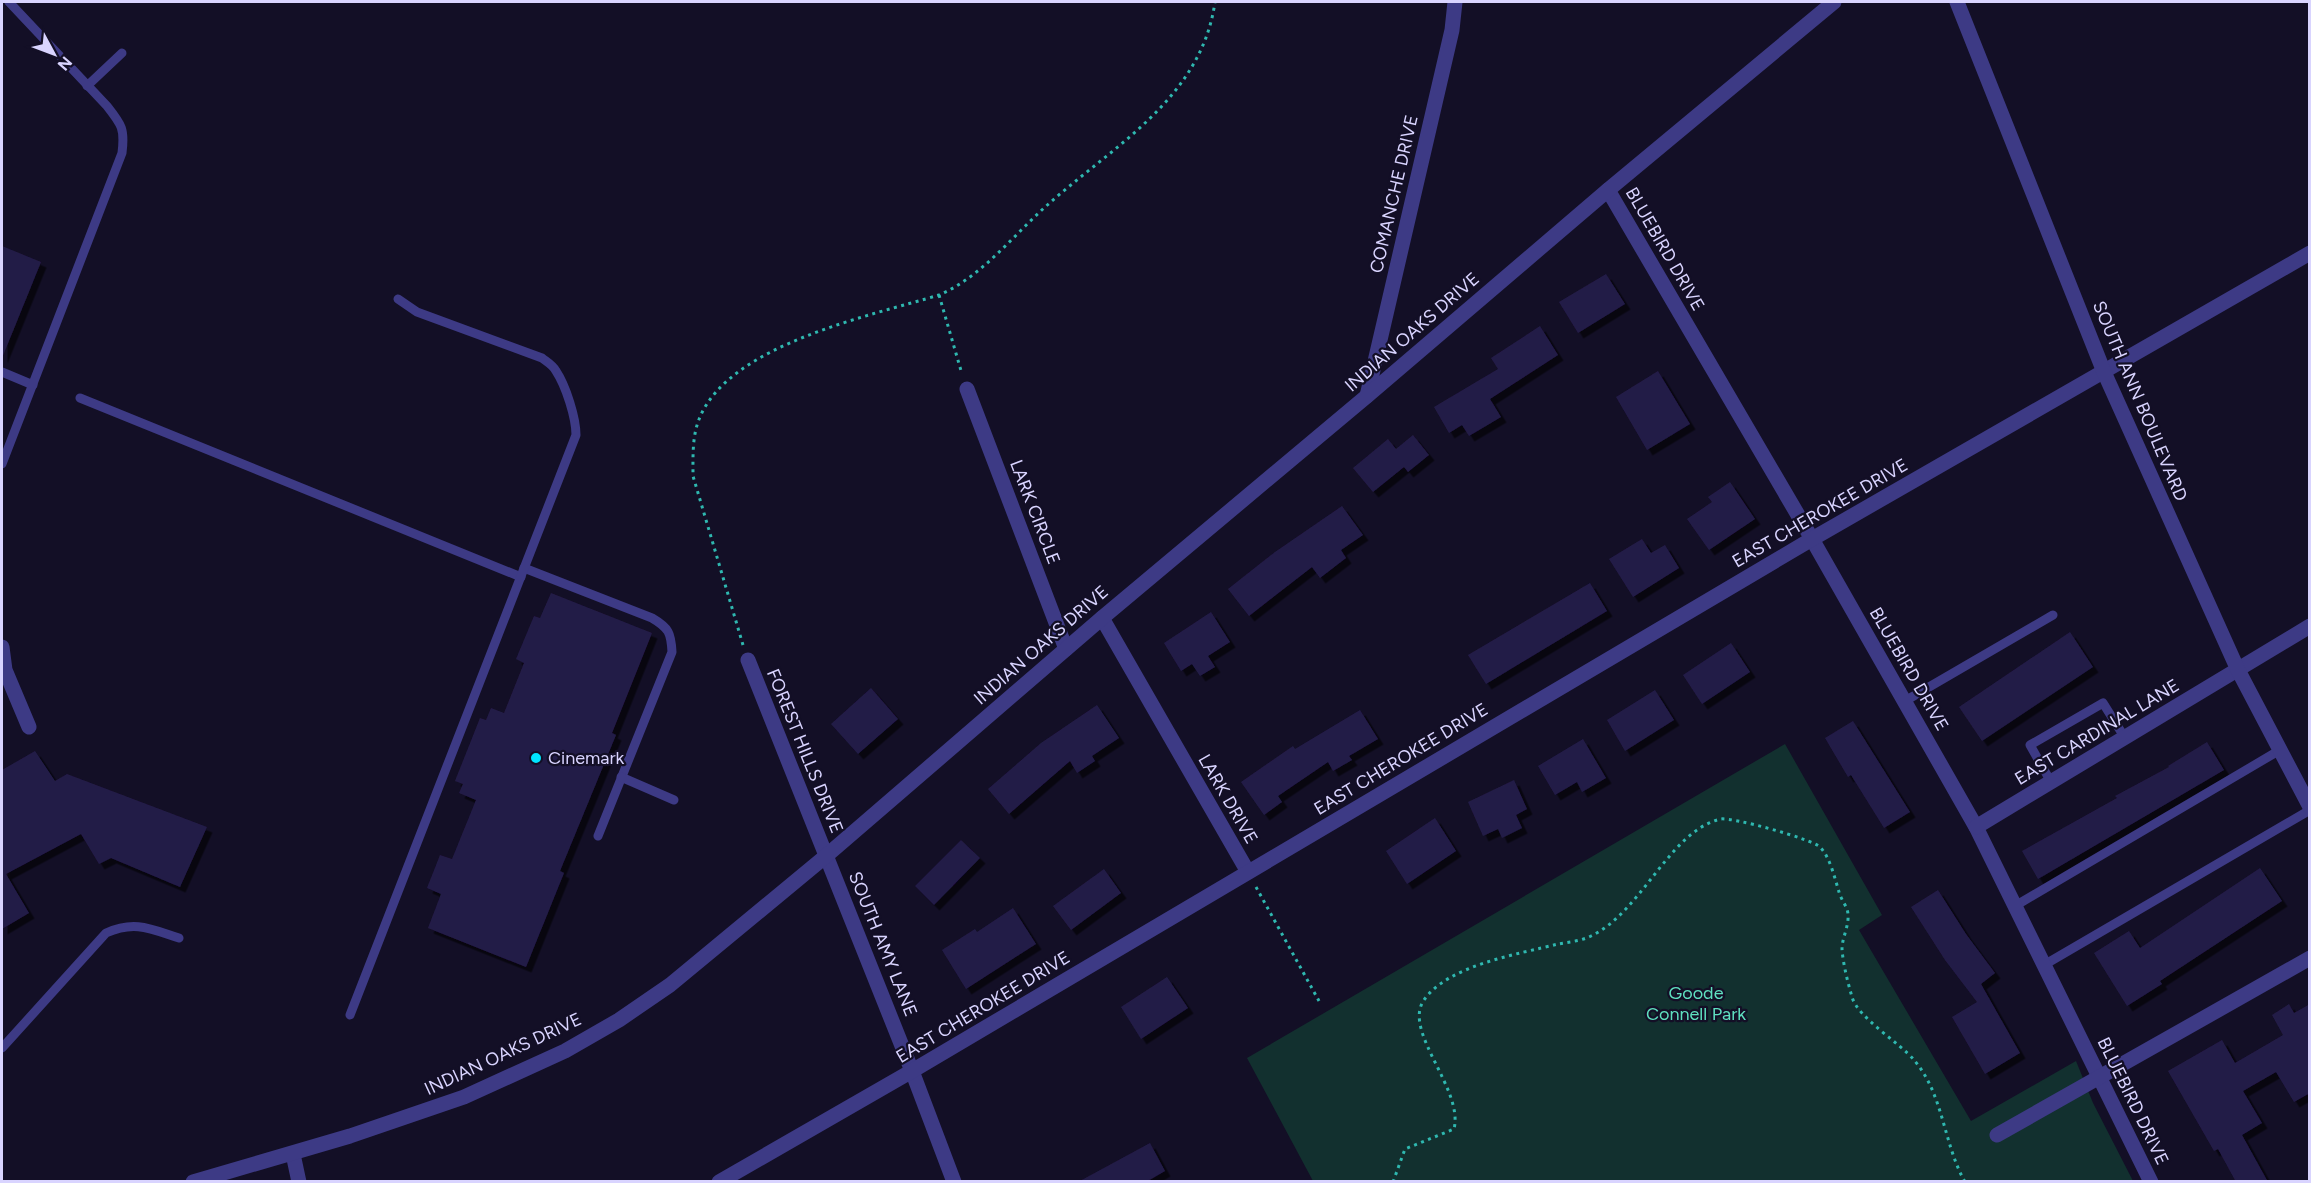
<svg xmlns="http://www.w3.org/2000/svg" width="2311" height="1183" viewBox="0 0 2311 1183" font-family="Figtree,sans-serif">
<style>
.green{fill:#12302f}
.building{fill:#241b47;filter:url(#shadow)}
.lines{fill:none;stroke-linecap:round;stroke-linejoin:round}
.path{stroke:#2fb8b0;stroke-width:3;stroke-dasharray:3 4.5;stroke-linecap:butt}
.service{stroke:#3d3a85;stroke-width:9}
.minor{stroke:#3d3a85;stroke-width:15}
.tertiary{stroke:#3d3a85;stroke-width:15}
.poi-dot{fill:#00e5ff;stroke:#130f26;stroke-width:2}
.labels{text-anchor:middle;stroke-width:4.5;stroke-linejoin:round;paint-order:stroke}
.street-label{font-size:18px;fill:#d9d4ff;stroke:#130f26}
.poi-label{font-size:18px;fill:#d9d4ff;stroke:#130f26;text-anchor:start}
.park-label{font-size:18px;fill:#5fe0c0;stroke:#130f26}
</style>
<defs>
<filter id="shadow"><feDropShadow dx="5.5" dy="5.5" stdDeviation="0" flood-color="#0009"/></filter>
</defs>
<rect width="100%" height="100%" fill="#130f26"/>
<path class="green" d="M1785 744 1882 915 1859 930 1971 1121 2076 1061 2093 1103 2133 1181H1313L1247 1058Z"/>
<g class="building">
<path d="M2 246 41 262 2 358Z"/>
<path d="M1606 274 1625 304 1578 333 1559 302Z"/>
<path d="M1540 326 1558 355 1490 399 1501 417 1469 436 1462 425 1449 433 1434 407 1498 369 1491 358Z"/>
<path d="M1658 371 1690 424 1647 450 1616 397Z"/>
<path d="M1413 435 1429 455 1408 472 1404 467 1373 492 1353 468 1388 439 1396 449Z"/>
<path d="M1730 482 1755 519 1709 550 1687 519 1712 502 1708 497Z"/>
<path d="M1342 506 1363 535 1341 550 1346 558 1320 578 1312 567 1249 616 1228 589 1275 552Z"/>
<path d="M1642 539 1651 553 1665 545 1679 568 1633 597 1609 559Z"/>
<path d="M1590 583 1607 611 1486 684 1468 655Z"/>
<path d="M551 593 652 633 612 733 616 735 560 871 564 873 526 967 428 928 441 894 427 888 440 855 452 859 476 800 459 793 463 784 455 781 480 718 486 720 491 708 504 713 524 663 516 659 534 616 540 618Z"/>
<path d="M1211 612 1230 642 1208 656 1215 667 1200 676 1192 664 1181 671 1164 643Z"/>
<path d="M2070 632 2093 667 1982 741 1959 707Z"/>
<path d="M1731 643 1750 672 1702 704 1683 675Z"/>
<path d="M871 688 898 719 858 754 831 724Z"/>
<path d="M1655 690 1674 720 1625 751 1607 720Z"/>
<path d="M1097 705 1119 738 1092 756 1095 761 1077 773 1070 761 1009 814 988 789 1041 743Z"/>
<path d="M1360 710 1378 739 1349 756 1352 760 1333 771 1328 762 1278 796 1282 802 1264 815 1241 782 1293 746 1295 749Z"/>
<path d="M1853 721 1910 812 1884 828 1851 775 1848 777 1825 738Z"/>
<path d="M1583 739 1606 778 1582 792 1577 782 1555 795 1538 766Z"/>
<path d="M2207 742 2224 770 2038 879 2022 851 2117 798 2115 796 2169 767 2168 766Z"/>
<path d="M35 751 55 781 67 774 207 827 180 887 111 858 99 864 81 834 6 874 29 913 2 929V770Z"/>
<path d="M1514 780 1527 809 1516 815 1522 828 1502 838 1498 829 1483 836 1468 802Z"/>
<path d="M1435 818 1456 851 1407 884 1386 851Z"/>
<path d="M961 840 980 858 934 905 915 886Z"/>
<path d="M2260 868 2282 901 2160 981 2162 984 2127 1006 2094 953 2129 931 2140 948Z"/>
<path d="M1104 869 1121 893 1071 930 1053 906Z"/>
<path d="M1938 890 1966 934 1995 973 1981 984 2020 1053 1985 1074 1952 1017 1977 1002 1945 960 1911 907Z"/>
<path d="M1013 908 1036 944 966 989 942 950 975 929 977 932Z"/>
<path d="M1167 977 1188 1008 1141 1039 1121 1007Z"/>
<path d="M2289 1004 2294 1013 2310 1004V1093L2294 1102 2276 1072 2243 1091 2262 1123 2242 1135 2268 1182H2236L2218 1149 2214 1151 2168 1071 2222 1040 2235 1063 2283 1035 2272 1015Z"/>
<path d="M1150 1143 1165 1171 1146 1182H1078Z"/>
</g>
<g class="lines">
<g class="path">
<path d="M939 295 962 374"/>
<path d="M743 645 693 476C693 456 692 435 700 417 731 344 870 316 939 295 981 277 1011 238 1044 208 1111 147 1201 100 1215 2"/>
<path d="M1256 887 1319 1001"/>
<path d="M1393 1182 1405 1149 1454 1129C1464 1089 1402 1031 1424 1000 1448 965 1519 954 1558 944 1569 942 1581 941 1591 936 1642 912 1670 830 1721 819 1732 817 1812 839 1820 847 1830 857 1835 879 1839 892 1841 900 1848 907 1848 915 1849 926 1842 938 1842 949 1843 964 1848 983 1852 997 1858 1018 1900 1043 1914 1060 1944 1095 1943 1143 1965 1182"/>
</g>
<g class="service">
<path d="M87 86 122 53"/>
<path d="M2 372 33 385"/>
<path d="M80 398 521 577"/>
<path d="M2 464 122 153C125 129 122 125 107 106L9 2"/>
<path d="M524 568 652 618C669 628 671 633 672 652L598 836"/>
<path d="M1905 701 2053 615"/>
<path d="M621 777 674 800"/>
<path d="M2051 782 2030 745 2103 703 2125 738"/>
<path d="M2015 906 2280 750"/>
<path d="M2044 965 2310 810"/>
<path d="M350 1015 576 435C576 418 566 386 556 371 553 365 547 362 542 358L417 312 398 299"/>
<path d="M2 1048 106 933C135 920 151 929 179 938"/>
</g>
<g class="minor">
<path d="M1608 190 1812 539 1976 827 2151 1182"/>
<path d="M967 389 1066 649"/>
<path d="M1367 396 1452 30 1455 2"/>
<path d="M1102 618 1248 872"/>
<path d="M2 647 5 670 29 727"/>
<path d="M748 660 912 1071 954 1182"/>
<path d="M1976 827 2310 626"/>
<path d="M1997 1135 2310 958"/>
<path d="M293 1154 299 1182"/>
<path d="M193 1182 350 1136 464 1097 565 1051 619 1020 670 985 826 856 1102 618 1367 396 1608 190 1834 2"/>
<path d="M719 1182 912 1071 1812 539 2310 253"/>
</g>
<path class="tertiary" d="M1957 2 2104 372 2238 670 2310 807"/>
</g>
<circle class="poi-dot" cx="536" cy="758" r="6"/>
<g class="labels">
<g class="street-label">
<text transform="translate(1394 194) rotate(-77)" y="6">COMANCHE DRIVE</text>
<text transform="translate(1665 249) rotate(60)" y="6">BLUEBIRD DRIVE</text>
<text transform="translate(1412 332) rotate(-41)" y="6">INDIAN OAKS DRIVE</text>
<text transform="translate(2140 401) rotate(67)" y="6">SOUTH ANN BOULEVARD</text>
<text transform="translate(1035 512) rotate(69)" y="6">LARK CIRCLE</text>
<text transform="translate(1820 513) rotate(-30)" y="6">EAST CHEROKEE DRIVE</text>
<text transform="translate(1041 645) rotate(-41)" y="6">INDIAN OAKS DRIVE</text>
<text transform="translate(1909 669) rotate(60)" y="6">BLUEBIRD DRIVE</text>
<text transform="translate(2097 732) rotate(-31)" y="6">EAST CARDINAL LANE</text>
<text transform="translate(805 751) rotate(68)" y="6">FOREST HILLS DRIVE</text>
<text transform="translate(1401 759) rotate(-31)" y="6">EAST CHEROKEE DRIVE</text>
<text transform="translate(1228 799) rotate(60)" y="6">LARK DRIVE</text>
<text transform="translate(883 944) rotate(68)" y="6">SOUTH AMY LANE</text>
<text transform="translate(983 1007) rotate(-31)" y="6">EAST CHEROKEE DRIVE</text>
<text transform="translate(503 1054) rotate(-25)" y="6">INDIAN OAKS DRIVE</text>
<text transform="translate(2133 1101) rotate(64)" y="6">BLUEBIRD DRIVE</text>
</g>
<g class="poi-label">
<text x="548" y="764">Cinemark</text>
</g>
<g class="park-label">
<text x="1696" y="999">Goode<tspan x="1696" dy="21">Connell Park</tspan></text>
</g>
</g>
<rect width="2311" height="1183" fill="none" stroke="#d9d4ff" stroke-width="6"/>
<g transform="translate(54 54) rotate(131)" stroke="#130f26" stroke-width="4.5" paint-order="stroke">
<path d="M0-4.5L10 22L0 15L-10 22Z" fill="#d9d4ff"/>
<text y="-9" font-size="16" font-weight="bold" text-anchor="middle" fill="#d9d4ff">N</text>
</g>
</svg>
